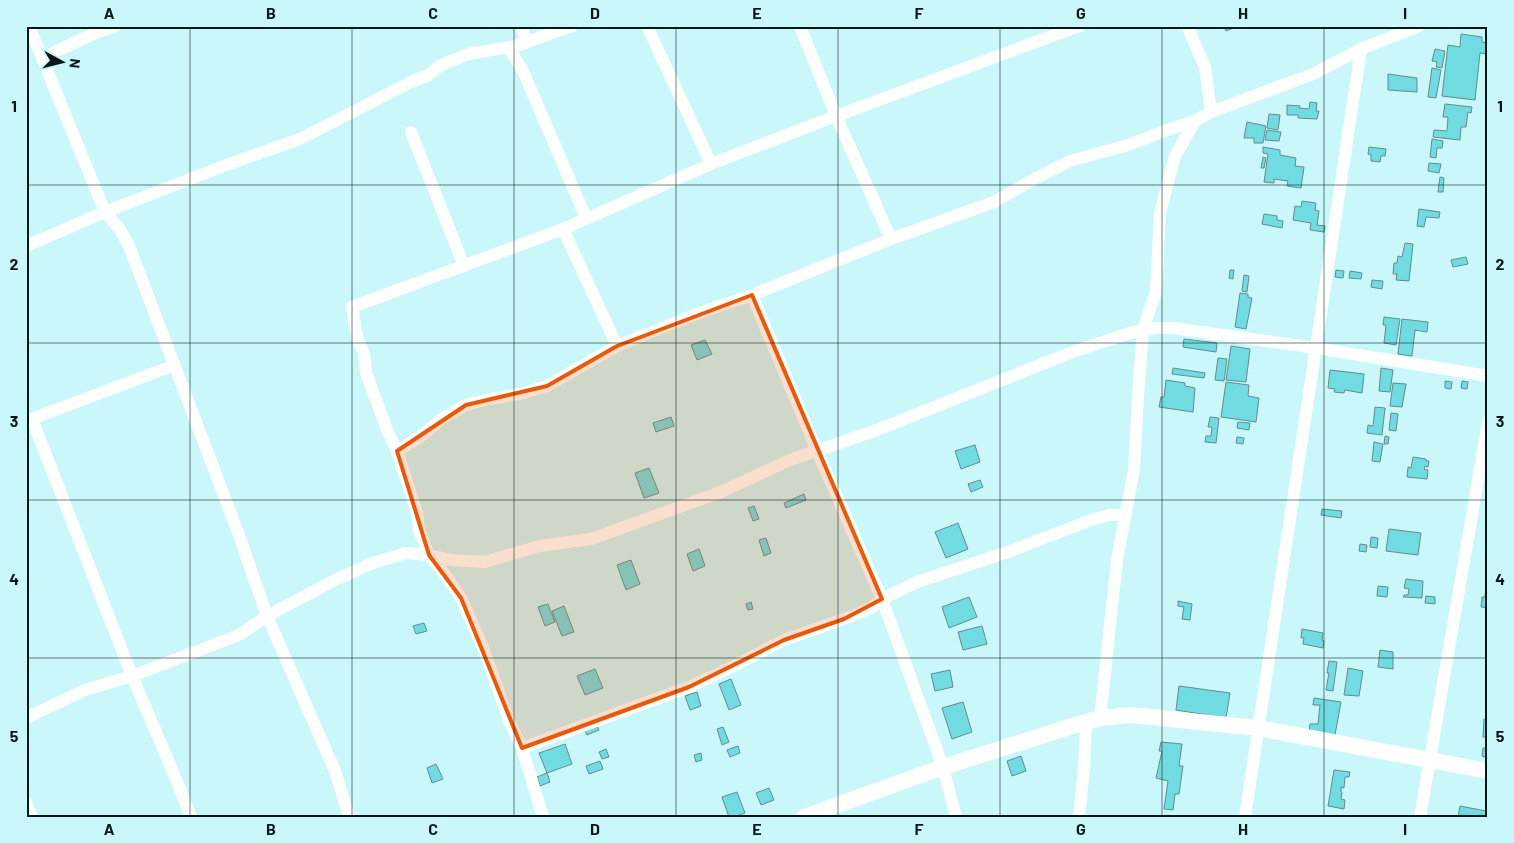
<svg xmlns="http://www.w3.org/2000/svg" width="1514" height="843" viewBox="0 0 1514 843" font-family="Barlow,sans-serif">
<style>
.building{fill:#70dce2;stroke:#638c8e}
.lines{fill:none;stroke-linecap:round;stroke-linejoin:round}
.minor{stroke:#fff;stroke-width:12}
.tertiary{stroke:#fff;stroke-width:16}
.marked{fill:#e8590c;fill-opacity:0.2;stroke:#e8590c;stroke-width:4;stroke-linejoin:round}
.grid{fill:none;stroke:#061718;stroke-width:1;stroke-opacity:0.55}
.neatline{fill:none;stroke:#061718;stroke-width:2}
.grid-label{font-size:16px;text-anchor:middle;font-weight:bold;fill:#061718}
</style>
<rect width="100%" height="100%" fill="#caf7f9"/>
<g class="building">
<path d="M1224 26H1235L1236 27 1226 31Z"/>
<path d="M1461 34 1482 37V42L1488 43V54L1480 53 1475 100 1442 96 1448 45 1460 47Z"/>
<path d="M1435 49 1445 51 1442 68 1436 67 1437 62 1432 61Z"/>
<path d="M1432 68 1441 70 1436 98 1428 97Z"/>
<path d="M1388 74 1417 78V92L1388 90Z"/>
<path d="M1310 102 1317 103 1316 111H1319L1317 119 1298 118V115H1287V105L1300 106 1299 108 1309 109Z"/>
<path d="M1445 104 1472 107 1471 113 1468 112 1466 127H1461L1460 140 1433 137 1434 130 1447 131 1448 117H1443Z"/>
<path d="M1269 114 1280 115 1278 130 1267 128Z"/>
<path d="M1247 122 1266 126 1263 143H1254V138H1244Z"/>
<path d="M1267 130 1281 132 1279 141 1265 140Z"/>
<path d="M1432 139 1443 141 1442 148H1437L1436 158 1430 157Z"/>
<path d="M1263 147 1280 150V155L1296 158 1295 166 1304 167 1301 188 1287 186 1288 181 1274 179V183L1264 182 1268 154 1263 153Z"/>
<path d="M1369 147 1386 149 1385 156H1381L1380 162 1371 161V155L1368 154Z"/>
<path d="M1263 157 1266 158 1264 168H1261Z"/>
<path d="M1429 163 1441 164 1439 173 1428 171Z"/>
<path d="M1440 177 1444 178 1443 192H1438Z"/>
<path d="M1302 201 1316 203 1315 210 1319 211 1317 225 1325 226 1324 232 1310 230 1311 223 1293 220 1295 206 1301 207Z"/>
<path d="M1419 209 1440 212 1439 218 1426 217 1424 227 1417 226Z"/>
<path d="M1264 214 1277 216V220L1283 221 1282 228 1262 224Z"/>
<path d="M1405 243 1413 244 1409 281 1396 280 1397 274H1393L1394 263H1397L1398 256 1402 257Z"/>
<path d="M1466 257 1468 264 1453 267 1451 260Z"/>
<path d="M1230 270H1234L1233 279 1229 278Z"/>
<path d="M1336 270 1344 271 1343 278 1335 277Z"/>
<path d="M1350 271 1362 273 1361 279 1349 278Z"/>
<path d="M1244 275 1249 276 1247 292 1242 291Z"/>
<path d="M1372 280 1383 281 1382 289 1371 287Z"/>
<path d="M1240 293 1248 294V297L1252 298 1246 329 1235 327Z"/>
<path d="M1384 317 1400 319 1396 345 1384 343 1386 325H1383Z"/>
<path d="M1402 319 1428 322 1427 332 1415 330 1412 356 1398 354Z"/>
<path d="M1184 339 1217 343 1216 352 1183 347Z"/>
<path d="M705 340 712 354 697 360 691 345Z"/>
<path d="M1231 346 1250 349 1246 382 1226 380Z"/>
<path d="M1218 358 1227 359 1224 381 1215 380Z"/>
<path d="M1173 368 1205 373 1204 378 1172 374Z"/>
<path d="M1381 368 1393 370 1390 392 1379 391Z"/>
<path d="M1330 370 1364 374 1362 393 1345 390 1344 393 1334 392 1335 389 1328 388Z"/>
<path d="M1166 380 1185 383V386L1195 388 1193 412 1159 407 1161 397H1164Z"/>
<path d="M1445 381 1452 382 1451 389 1445 388Z"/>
<path d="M1462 381 1468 382 1467 389 1461 388Z"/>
<path d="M1226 382 1249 385 1248 396 1259 398 1256 422 1221 417Z"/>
<path d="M1393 383 1406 384 1402 407 1390 406Z"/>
<path d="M1375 407 1385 408 1382 435 1367 433 1368 425 1373 426Z"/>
<path d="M1391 413 1398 414 1396 431 1389 430Z"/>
<path d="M671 417 674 426 656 432 653 423Z"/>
<path d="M1210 417 1219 418 1216 443 1205 442 1206 436H1211L1212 427H1208Z"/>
<path d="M1238 422 1250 423 1249 430 1237 428Z"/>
<path d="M1385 436 1389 437 1388 444H1384Z"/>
<path d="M1237 437 1244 438 1243 444 1236 443Z"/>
<path d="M1374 442 1383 444 1380 462 1372 461Z"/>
<path d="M975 445 980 462 961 469 955 451Z"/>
<path d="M1413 457 1426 459V461H1429L1428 467 1425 466 1424 469 1428 470 1427 479 1407 477 1408 467 1411 468Z"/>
<path d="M649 468 659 493 644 498 635 473Z"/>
<path d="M980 480 983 487 971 492 968 484Z"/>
<path d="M804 494 806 500 786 508 784 503Z"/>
<path d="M754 506 759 519 753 521 748 508Z"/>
<path d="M1322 509 1342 511 1341 518 1321 515Z"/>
<path d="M958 523 968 549 946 558 935 532Z"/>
<path d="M1389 529 1421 533 1418 555 1386 551Z"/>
<path d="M1371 537 1378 538 1377 548 1370 547Z"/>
<path d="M766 538 771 553 764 556 759 540Z"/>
<path d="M1360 544 1367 545 1366 552 1359 551Z"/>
<path d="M699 549 705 566 693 571 687 554Z"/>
<path d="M631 560 640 584 626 590 617 565Z"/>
<path d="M1406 579 1423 581 1422 598 1403 597 1404 595H1408L1409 589 1404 588Z"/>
<path d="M1378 586 1388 587 1387 597 1377 596Z"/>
<path d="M1486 586 1488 587V608L1481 607 1482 597H1485Z"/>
<path d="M1426 596 1435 597V604L1425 603Z"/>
<path d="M969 597 977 617 949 628 942 607Z"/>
<path d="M1178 601 1192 604 1190 620 1182 619 1184 607 1178 606Z"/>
<path d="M751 602 753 609 748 610 746 604Z"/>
<path d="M548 604 555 622 545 626 538 607Z"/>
<path d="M564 606 574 632 562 636 552 611Z"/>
<path d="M424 623 427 631 416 634 413 626Z"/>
<path d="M982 626 987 644 963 650 958 632Z"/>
<path d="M1302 629 1323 633 1322 640 1324 641 1323 648 1303 644 1304 638H1301Z"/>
<path d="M1380 650 1393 652V669L1378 667Z"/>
<path d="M1329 661 1337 662 1333 691 1326 690 1329 673H1327Z"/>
<path d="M1348 668 1363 671 1359 696 1344 695Z"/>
<path d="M595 669 603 688 585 695 577 676Z"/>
<path d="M950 670 953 687 935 691 931 674Z"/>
<path d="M731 679 741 705 729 710 719 684Z"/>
<path d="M1179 686 1230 693 1226 718 1176 710Z"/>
<path d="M697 692 701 706 690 710 685 696Z"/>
<path d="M1314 698 1341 702 1335 735 1309 732 1310 724H1318L1320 705H1313Z"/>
<path d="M963 702 972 732 952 739 942 708Z"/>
<path d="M1484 719 1488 720V737H1483Z"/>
<path d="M596 723 599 730 587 735 584 728Z"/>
<path d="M723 727 729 742 722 745 717 729Z"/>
<path d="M1161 742 1182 744 1179 766H1183L1179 794H1175L1173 810 1164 809 1168 781 1156 778 1162 751H1159Z"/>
<path d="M565 744 572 764 547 773 539 753Z"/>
<path d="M738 746 740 753 730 757 727 750Z"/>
<path d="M1483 748H1488V758L1482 756Z"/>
<path d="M606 749 609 757 602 759 599 752Z"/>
<path d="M701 753 702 760 696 762 694 755Z"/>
<path d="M1021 756 1026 771 1012 776 1007 761Z"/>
<path d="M600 761 603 769 589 774 586 766Z"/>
<path d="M436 764 443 779 432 783 427 768Z"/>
<path d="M1334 770 1350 772 1349 777H1345L1344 788 1341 787V792H1342L1341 799 1345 800 1344 809 1328 806Z"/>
<path d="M547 773 550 782 540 786 537 777Z"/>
<path d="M769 788 774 800 761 805 756 793Z"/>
<path d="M737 792 745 813 734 817H729L722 797Z"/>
<path d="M1460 806 1486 811 1485 817H1458Z"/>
</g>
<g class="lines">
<g class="minor">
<path d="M29 26 105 212 119 228 129 246 239 535 267 616 335 771 349 817"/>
<path d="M522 26 526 43"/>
<path d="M647 26 711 164"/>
<path d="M800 26 836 116 891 239"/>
<path d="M1187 26 1205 67 1211 112"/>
<path d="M508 47 523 71 586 218"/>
<path d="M42 58 95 33 115 26"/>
<path d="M411 132 464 266"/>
<path d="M563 229 617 346"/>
<path d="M26 246 105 212 229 164 300 139 413 81 427 76 441 65 468 54 516 46 572 26"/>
<path d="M752 295 817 451 882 599 943 767 956 817"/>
<path d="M32 419 132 676 176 779 191 817"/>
<path d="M26 421 175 365"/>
<path d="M397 451 420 437 443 418 466 405 490 399 520 394 547 386 617 346 699 313 752 295 891 239 994 202 1036 178 1070 161 1128 145 1170 129 1195 121 1211 112 1313 74 1361 49 1419 26"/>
<path d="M26 718 85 690 132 676 239 635 267 616 335 580 373 563 406 553 429 555 452 560 485 562 539 546 591 539 721 492 790 460 877 430 1075 351 1133 332 1156 328H1173L1316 348 1488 376"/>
<path d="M1100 718 1117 560 1134 469 1138 396 1143 329 1156 292 1160 213 1175 156 1195 121"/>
<path d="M522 748 689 687 730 668 784 640 844 619 871 608 882 599 917 582 1008 552 1094 519 1110 515H1126"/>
<path d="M26 803 32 817"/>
<path d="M543 817 522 748 510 723 484 650 461 598 447 577 429 555 419 530 417 513 397 451 387 430 366 373 364 353 358 341 352 307 563 229 711 164 836 116 1079 26"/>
<path d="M1079 817 1084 768 1086 722"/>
<path d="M1245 817 1361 49"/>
<path d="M1420 817 1488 422"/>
</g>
<path class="tertiary" d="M804 817 943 767 1069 727 1100 718 1131 715 1258 728 1488 771"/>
</g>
<path class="marked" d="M752 295 882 599 844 619 784 640 689 687 522 748 461 598 429 555 397 451 466 405 547 386 617 346Z"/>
<path class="grid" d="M190 26V817M352 26V817M514 26V817M676 26V817M838 26V817M1000 26V817M1162 26V817M1324 26V817M26 185H1488M26 343H1488M26 500H1488M26 658H1488"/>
<rect width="1514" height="843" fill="none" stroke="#caf7f9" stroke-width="55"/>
<g transform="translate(62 62) rotate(97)" stroke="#caf7f9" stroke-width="4" paint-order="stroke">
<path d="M0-4L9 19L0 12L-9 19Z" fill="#061718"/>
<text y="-8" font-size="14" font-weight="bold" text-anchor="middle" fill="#061718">N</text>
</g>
<rect x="28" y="28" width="1458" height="788" class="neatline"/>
<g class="grid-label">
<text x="109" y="19">A</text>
<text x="271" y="19">B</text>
<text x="433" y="19">C</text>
<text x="595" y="19">D</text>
<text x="757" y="19">E</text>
<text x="919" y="19">F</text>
<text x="1081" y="19">G</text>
<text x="1243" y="19">H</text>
<text x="1405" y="19">I</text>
<text x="14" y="112">1</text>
<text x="1500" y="112">1</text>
<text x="14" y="270">2</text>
<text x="1500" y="270">2</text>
<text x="14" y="427">3</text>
<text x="1500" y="427">3</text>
<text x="14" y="585">4</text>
<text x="1500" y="585">4</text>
<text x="14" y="742">5</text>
<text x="1500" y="742">5</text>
<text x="109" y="835">A</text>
<text x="271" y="835">B</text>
<text x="433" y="835">C</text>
<text x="595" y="835">D</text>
<text x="757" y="835">E</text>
<text x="919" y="835">F</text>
<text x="1081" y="835">G</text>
<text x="1243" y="835">H</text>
<text x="1405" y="835">I</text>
</g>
</svg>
